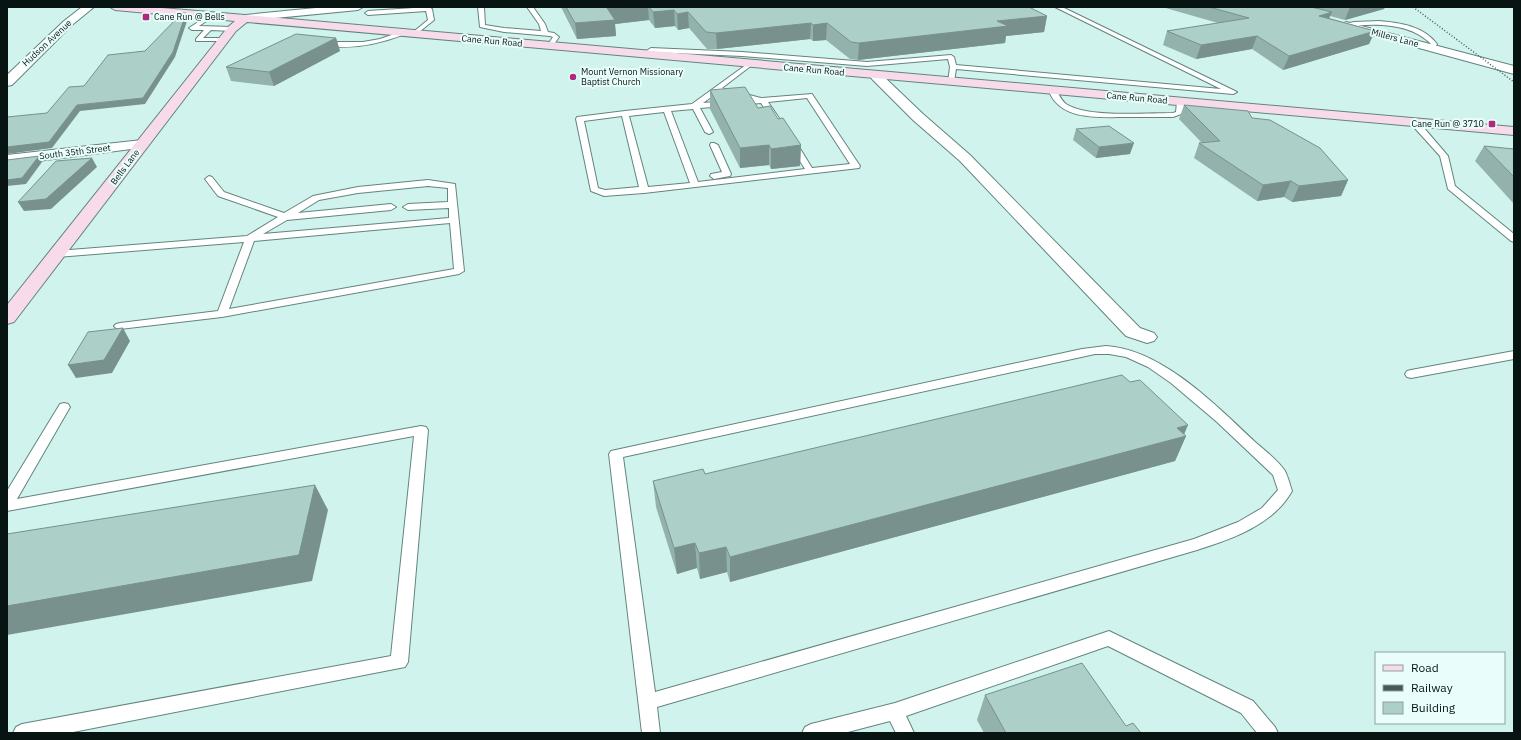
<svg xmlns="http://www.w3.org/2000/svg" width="1521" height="740" viewBox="0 0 1521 740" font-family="'IBM Plex Sans',sans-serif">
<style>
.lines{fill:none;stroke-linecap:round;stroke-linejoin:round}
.lane-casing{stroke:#63847e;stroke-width:2}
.street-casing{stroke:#63847e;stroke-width:2}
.secondary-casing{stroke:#63847e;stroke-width:2}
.lane{fill:#fff;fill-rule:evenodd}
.street{fill:#fff;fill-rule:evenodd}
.secondary{fill:#f8dbeb;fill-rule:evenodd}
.rail{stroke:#455956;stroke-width:1.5;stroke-dasharray:1 2;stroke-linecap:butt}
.wall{fill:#94b2ac}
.shaded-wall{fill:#78918c}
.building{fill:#accfc8;stroke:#78918c}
.poi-dot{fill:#ab2c7c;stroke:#e9fefa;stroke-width:1.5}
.labels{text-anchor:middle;stroke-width:4;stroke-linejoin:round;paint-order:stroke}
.far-poi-label{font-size:9px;fill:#071412;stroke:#e9fefa;text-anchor:start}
.far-street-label{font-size:9px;fill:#071412;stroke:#e9fefa}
</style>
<rect width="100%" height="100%" fill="#d0f4ed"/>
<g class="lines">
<defs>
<g id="lane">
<path d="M429 7 432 9 434 20 414 36 412 35V33L428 20 426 11 368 15 365 13 368 11Z"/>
<path d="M478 7H484L485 25 504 28 541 31 539 24 527 7H533L545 24 548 32 554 33 559 37 552 47 550 48 547 46 553 37 550 36 504 32 480 27Z"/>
<path d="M1055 7H1062L1237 92 1233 94 956 69 954 82 951 84 948 82 950 67 948 59 867 66 742 56 652 52 643 57 640 55 651 48 742 52 867 62 951 55 954 57 956 65 1221 89Z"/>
<path d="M212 13 214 14V16L199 26 232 27 235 29 232 31 211 30 203 38H224L227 40 226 41H196V39L204 30H192L189 28Z"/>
<path d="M1379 21C1401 23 1423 26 1437 44L1434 49H1430L1431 44C1410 22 1372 23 1344 27L1341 25 1354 22Z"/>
<path d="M403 31 405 32V34C382 43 359 48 334 47 329 46 323 47 319 44L322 42H363L380 39Z"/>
<path d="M750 62 753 64 752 65 722 88 761 98 812 94 860 166 859 168 644 193 604 196 591 191 576 119 577 117 625 111 692 104ZM718 92 749 99 703 103ZM807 98 850 164 812 168 796 142H793L789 144 805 169 698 182 671 111 693 109 705 132 709 134 713 132 700 108 761 103 774 123H777L781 121 768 102ZM664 112 690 183 648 187 629 116ZM622 116 639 187 605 190 598 188 584 121Z"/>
<path d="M1050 89H1056C1059 95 1061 100 1066 104 1088 118 1146 113 1173 113L1176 112 1177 102 1181 100 1185 102 1184 113 1173 117C1157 117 1142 117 1126 117 1100 117 1060 121 1049 91Z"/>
<path d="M1412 121H1418L1448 156 1455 186 1514 234V242L1511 241 1448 189 1440 156 1412 125Z"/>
<path d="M711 143H714L718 145 731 174 730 176 714 179 710 176 711 174 722 172 710 145Z"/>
<path d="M209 176 212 177 224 192 284 213 313 196 358 187 428 180 455 184 464 271 459 274 222 317 120 329 116 328 114 326 116 324 120 323 218 311 244 242 57 257 52 254 57 251 247 236 278 217 218 196 205 179ZM428 186 448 188V202L408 204 403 207 408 210 449 208V218L263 234 287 220 391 210 396 207 391 204 298 213 319 200 358 193ZM450 223 454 269 229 309 254 241Z"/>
<path d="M1106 346C1161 349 1216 405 1254 441 1264 450 1278 460 1285 471 1288 477 1290 485 1292 491 1273 525 1232 539 1197 550L657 707 660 733H642L609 454 611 451 1082 349ZM1095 354H1109L1126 357 1148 367 1171 383 1217 422 1273 475 1278 490 1262 508 1238 522 1194 539 655 692 623 457Z"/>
<path d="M1514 351V359L1411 378 1407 377 1405 374 1407 371 1411 370Z"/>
<path d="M64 403 68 404 70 407 17 499 421 426 426 427 428 430 408 662 405 667 68 733H13L16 727 22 724 391 656 414 436 7 511V491L60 404Z"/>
<path d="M1109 631 1253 701 1275 727 1278 733H1257L1241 713 1108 646 906 716 914 733H896L890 721 844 733H802L805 727 811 724 895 703Z"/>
</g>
<g id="street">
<path d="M82 7H94L72 25 12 85 7 86V75L64 21Z"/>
<path d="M326 7H363L358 10 245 21 240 18 245 15Z"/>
<path d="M1346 22 1514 66V74L1342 27 1341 25Z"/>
<path d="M876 72 880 73 923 114 970 155 1140 328 1154 333 1157 337 1154 341 1147 343 1126 336 960 161 913 120 872 79 870 76 872 73Z"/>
<path d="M142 140 147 141 149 144 147 147 7 165V155Z"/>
</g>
<path id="secondary" d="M110 7H150L245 15 1514 127V135L247 22 236 31 14 322 7 324V305L228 27 235 21 115 10Z"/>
</defs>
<use href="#lane" class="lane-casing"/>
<use href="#street" class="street-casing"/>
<use href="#secondary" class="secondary-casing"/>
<use href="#lane" class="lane"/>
<use href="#street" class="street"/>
<use href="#secondary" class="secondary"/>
<path class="rail" d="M1413 7 1514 82"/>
</g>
<g class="wall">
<path d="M561 7H1029L1047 16 1044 32 1006 36 1005 43 858 60 850 59 826 40 813 41 810 39 717 49H707L689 28 678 30 675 26 655 28 649 20 615 24 616 36 577 39Z"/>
<path d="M1162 7H1385L1384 9 1345 20 1330 16 1329 18 1375 31 1369 44 1283 70 1252 49 1196 59 1163 45 1167 31 1218 23Z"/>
<path d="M336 38 340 51 274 86 231 81 226 67Z"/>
<path d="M710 90 758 108 778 119 801 145 800 166 771 169 769 165 740 168 710 109Z"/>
<path d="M1184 105 1252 118 1348 180 1341 196 1292 202 1284 197 1257 201 1194 158 1199 143H1202L1179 119Z"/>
<path d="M1076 129 1130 154 1096 158 1073 140Z"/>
<path d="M1484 146 1514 149V204L1475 161Z"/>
<path d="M1184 434 1186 436 1175 461 730 582 727 572 700 579 697 568 677 574 656 507 653 481 705 474Z"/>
<path d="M985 695 1126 726 1141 733H984L977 720Z"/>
</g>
<g class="shaded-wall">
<path d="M623 7H648L649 20 615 24 616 36 577 39 575 23 607 8Z"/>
<path d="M1350 7H1385L1384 9 1345 20Z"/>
<path d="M674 10 675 26 655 28 653 12Z"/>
<path d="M688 12 689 28 678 30 677 14Z"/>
<path d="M1332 12 1326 25 1319 16Z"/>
<path d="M186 13 188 18 175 57 145 104 80 111 52 148 7 154V147L77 105 143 98Z"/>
<path d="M1047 16 1044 32 1006 36 1005 43 858 60 859 43 997 21Z"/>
<path d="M811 23 810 39 717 49 716 33Z"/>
<path d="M827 23 826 40 813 41V25Z"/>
<path d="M1375 31 1369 44 1283 70 1289 56Z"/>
<path d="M1257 36 1252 49 1196 59 1201 45Z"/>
<path d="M336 38 340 51 274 86 269 72Z"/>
<path d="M1134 143 1130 154 1096 158 1099 147Z"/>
<path d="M769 145V165L740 168V148Z"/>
<path d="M801 145 800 166 771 169V149Z"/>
<path d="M39 156 42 162 26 184 7 186V180Z"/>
<path d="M92 158 97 167 51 209 24 211 18 202Z"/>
<path d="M1348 180 1341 196 1292 202 1299 186Z"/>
<path d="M1291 181 1284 197 1257 201 1263 185Z"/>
<path d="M123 328 130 341 112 373 76 378 68 365Z"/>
<path d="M1188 425 1183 437 1186 436 1175 461 730 582V557Z"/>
<path d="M315 485 328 510 312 581 7 635V606Z"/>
<path d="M695 543 697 568 677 574 674 548Z"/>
<path d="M726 547 727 572 700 579 699 553Z"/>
</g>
<g class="building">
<path d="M566 7H623L607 8 615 20 575 23Z"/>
<path d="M649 7H1029L1047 16 997 21 1008 26 859 43 851 42 827 23 813 25 811 23 716 33 706 32 688 12 677 14 674 10 653 12Z"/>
<path d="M1209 7H1311L1332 12 1319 16 1375 31 1289 56 1257 36 1201 45 1167 31 1249 18Z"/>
<path d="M182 13H186L173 52 143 98 77 105 49 142 7 147V117L47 113 69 87 84 86 108 55 145 51Z"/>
<path d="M296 34 336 38 269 72 226 67Z"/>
<path d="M745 87 758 108 770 106 778 119 783 118 801 145 771 149 769 145 740 148 710 90Z"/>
<path d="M1184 105 1248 111 1252 118 1270 120 1320 148 1348 180 1299 186 1291 181 1263 185 1199 143 1220 141Z"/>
<path d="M1109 126 1134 143 1099 147 1076 129Z"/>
<path d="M1484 146 1514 149V177Z"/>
<path d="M39 156 22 178 7 180V160Z"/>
<path d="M92 158 46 199 18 202 56 161Z"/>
<path d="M123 328 104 360 68 365 88 332Z"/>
<path d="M1122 375 1130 382 1140 380 1188 425 1177 428 1186 436 730 557 726 547 699 553 695 543 674 548 653 481 703 469 705 474Z"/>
<path d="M315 485 299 555 7 606V534Z"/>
<path d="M1082 663 1126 726 1133 723 1141 733H1006L985 695Z"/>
</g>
<g class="poi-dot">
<rect x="142" y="13" width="8" height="8" rx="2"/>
<circle cx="573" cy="77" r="4"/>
<rect x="1488" y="120" width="8" height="8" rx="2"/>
</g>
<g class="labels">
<g class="far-poi-label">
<text x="154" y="20">Cane Run @ Bells</text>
<text x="581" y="75">Mount Vernon Missionary<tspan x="581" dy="10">Baptist Church</tspan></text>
<text x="1484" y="127" text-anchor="end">Cane Run @ 3710</text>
</g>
<g class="far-street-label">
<text transform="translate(1395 38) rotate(15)" y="3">Millers Lane</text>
<text transform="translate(492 41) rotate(5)" y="3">Cane Run Road</text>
<text transform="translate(47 43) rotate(-43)" y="3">Hudson Avenue</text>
<text transform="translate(814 70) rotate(5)" y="3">Cane Run Road</text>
<text transform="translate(1137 98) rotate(5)" y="3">Cane Run Road</text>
<text transform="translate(75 152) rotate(-7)" y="3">South 35th Street</text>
<text transform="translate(125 167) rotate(-53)" y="3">Bells Lane</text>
</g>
</g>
<rect width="1521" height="740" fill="none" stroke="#071412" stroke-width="16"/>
<rect x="1375" y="652" width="130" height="72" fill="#e9fefa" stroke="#8fa09d"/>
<rect x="1383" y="665" width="20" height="6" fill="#f8dbeb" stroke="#8fa09d"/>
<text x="1411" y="672" font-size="12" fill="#071412">Road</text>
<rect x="1383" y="685" width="20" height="6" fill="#455956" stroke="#8fa09d"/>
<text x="1411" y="692" font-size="12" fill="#071412">Railway</text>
<rect x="1383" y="702" width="20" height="12" fill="#accfc8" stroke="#8fa09d"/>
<text x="1411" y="712" font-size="12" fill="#071412">Building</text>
</svg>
